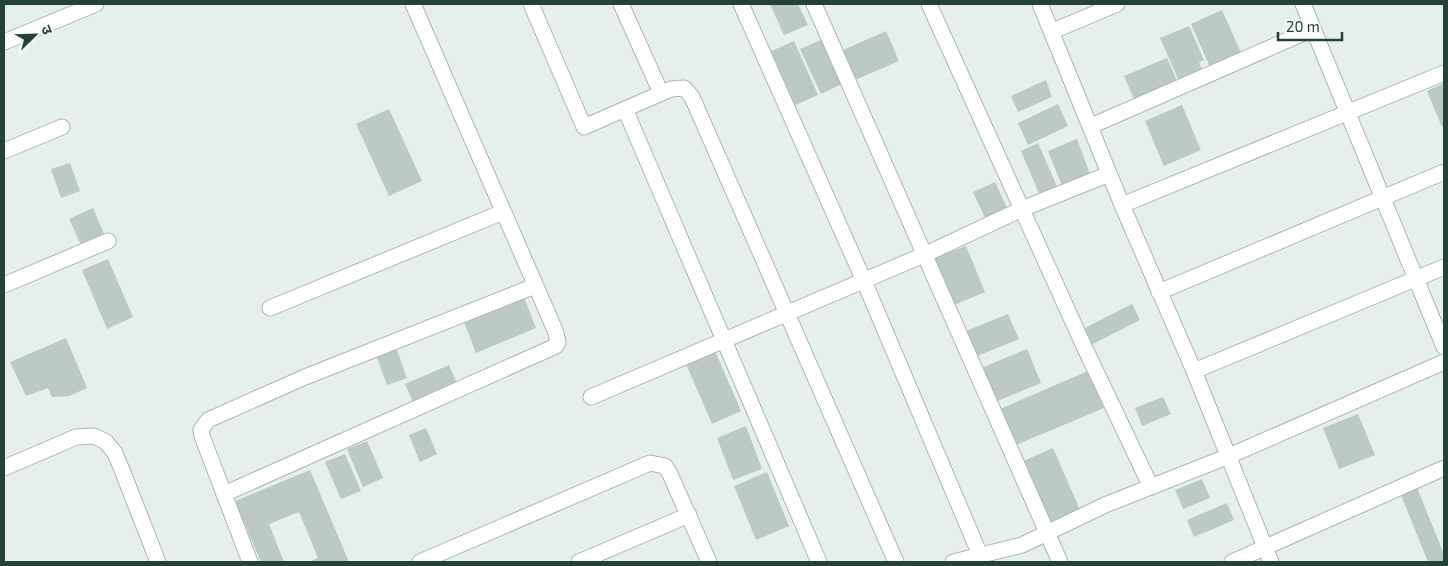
<svg xmlns="http://www.w3.org/2000/svg" width="1448" height="566" viewBox="0 0 1448 566" font-family="'Exo 2','Noto Sans Devanagari',sans-serif">
<style>
.building{fill:#bbcac4}
.lines{fill:none;stroke-linecap:round;stroke-linejoin:round}
.minor-casing{stroke:#a8b8b2;stroke-width:17}
.minor{stroke:#fff;stroke-width:15}
</style>
<rect width="100%" height="100%" fill="#e6efeb"/>
<g class="building">
<path d="M770 4H798L808 25 784 35Z"/>
<path d="M1222 10 1241 53 1210 67 1191 24Z"/>
<path d="M1189 26 1204 60 1199 62 1202 70 1179 81 1160 38Z"/>
<path d="M886 31 899 61 855 80 843 50Z"/>
<path d="M823 39 844 83 821 94 800 49Z"/>
<path d="M794 41 818 95 791 107 767 53Z"/>
<path d="M1167 58 1177 81 1134 99 1124 76Z"/>
<path d="M1046 80 1052 97 1018 112 1011 96Z"/>
<path d="M1444 83V126L1442 127 1427 91Z"/>
<path d="M1058 104 1068 126 1028 145 1018 123Z"/>
<path d="M1182 105 1201 150 1164 166 1145 121Z"/>
<path d="M389 109 422 181 389 196 356 124Z"/>
<path d="M1077 139 1090 174 1062 186 1048 151Z"/>
<path d="M1038 143 1059 191 1041 198 1021 151Z"/>
<path d="M70 163 80 191 61 198 51 169Z"/>
<path d="M995 182 1008 210 986 220 973 192Z"/>
<path d="M93 208 104 234 81 245 69 219Z"/>
<path d="M966 246 985 292 954 305 935 258Z"/>
<path d="M108 259 133 317 107 329 82 270Z"/>
<path d="M524 297 536 328 476 353 464 322Z"/>
<path d="M1132 304 1140 320 1087 347 1079 331Z"/>
<path d="M1008 314 1019 339 977 356 966 331Z"/>
<path d="M66 338 87 388 69 396 52 397 48 388 26 396 10 362Z"/>
<path d="M396 348 407 378 387 385 376 355Z"/>
<path d="M1027 349 1041 383 995 402 981 368Z"/>
<path d="M715 351 741 411 712 424 686 364Z"/>
<path d="M449 365 458 386 414 404 405 384Z"/>
<path d="M1088 371 1104 408 1016 445 1000 409Z"/>
<path d="M1163 397 1171 414 1142 426 1135 408Z"/>
<path d="M1358 414 1375 455 1339 469 1323 428Z"/>
<path d="M746 426 762 469 733 480 717 438Z"/>
<path d="M426 428 437 454 420 462 409 435Z"/>
<path d="M367 441 383 478 363 487 347 449Z"/>
<path d="M1053 448 1080 510 1049 522 1023 461Z"/>
<path d="M345 454 361 491 341 499 325 462Z"/>
<path d="M310 470 349 562H309L318 558 299 512 269 524 284 562H261L235 501Z"/>
<path d="M767 472 789 526 756 540 734 486Z"/>
<path d="M1202 479 1210 498 1183 509 1175 490Z"/>
<path d="M1417 488 1444 554V562H1428L1401 495Z"/>
<path d="M1227 503 1234 520 1194 537 1187 520Z"/>
</g>
<g class="lines">
<defs>
<g id="minor">
<path d="M531 4 584 127 671 89 684 88 692 97 896 562"/>
<path d="M621 4 661 93"/>
<path d="M741 4 864 281 980 555"/>
<path d="M814 4 1060 562"/>
<path d="M929 4 1082 342 1151 487"/>
<path d="M1040 4 1122 205 1194 371 1271 562"/>
<path d="M1303 4 1444 347"/>
<path d="M1053 31 1117 4"/>
<path d="M4 42 96 4"/>
<path d="M625 109 819 562"/>
<path d="M1091 126 1313 29"/>
<path d="M4 151 62 127"/>
<path d="M1122 205 1444 73"/>
<path d="M4 285 108 241"/>
<path d="M1159 292 1444 172"/>
<path d="M270 308 503 212"/>
<path d="M1194 371 1444 267"/>
<path d="M591 397 926 254 1022 209 1109 174"/>
<path d="M4 468 76 437 94 436 106 442 115 453 122 470 158 562"/>
<path d="M224 494 556 346 558 342 555 330 413 4"/>
<path d="M250 562 202 436 201 430 208 420 305 377 535 286"/>
<path d="M420 562 650 463 665 466 670 474 709 562"/>
<path d="M579 562 689 515"/>
<path d="M953 562 1022 545 1105 505 1229 456 1444 362"/>
<path d="M1232 562 1444 468"/>
</g>
</defs>
<use href="#minor" class="minor-casing"/>
<use href="#minor" class="minor"/>
</g>
<rect width="1448" height="566" fill="none" stroke="#24423a" stroke-width="10"/>
<g transform="translate(35 35) rotate(67)" stroke="#f7fbf9" stroke-width="4" paint-order="stroke">
<path d="M0-4L9 19L0 12L-9 19Z" fill="#24423a"/>
<text y="-8" font-size="14" font-weight="bold" text-anchor="middle" fill="#24423a">उ</text>
</g>
<path d="M1278 32v8h64v-8" fill="none" stroke="#24423a" stroke-width="2.5"/>
<text x="1286" y="32" font-size="15" fill="#24423a" stroke="#f7fbf9" stroke-width="4" paint-order="stroke">20 m</text>
</svg>
